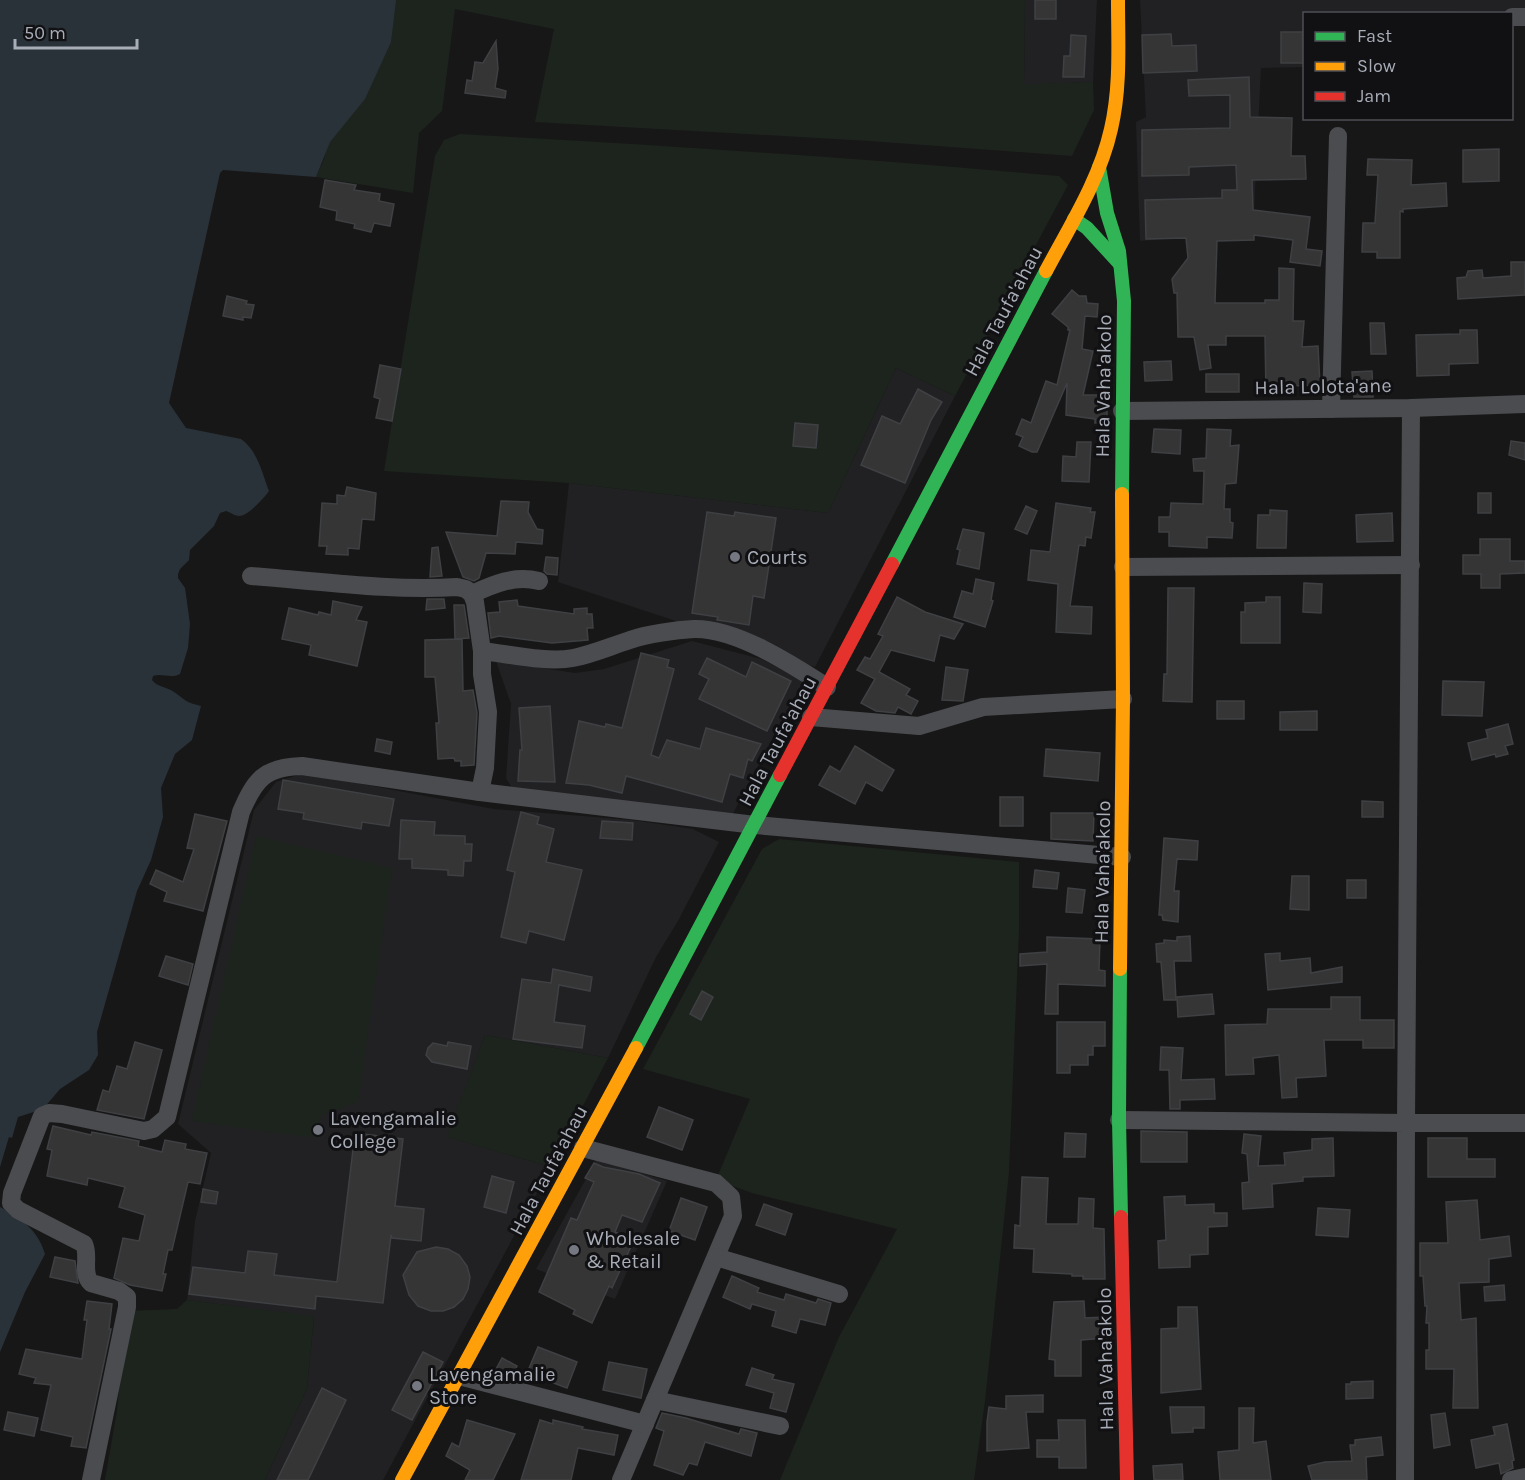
<svg xmlns="http://www.w3.org/2000/svg" width="1525" height="1480" viewBox="0 0 1525 1480" font-family="Karla,sans-serif">
<style>
.built{fill:#212123}
.green{fill:#1d241e}
.water{fill:#2a3239}
.building{fill:#353536;stroke:#3f4043;stroke-width:1.5}
.lines{fill:none;stroke-linecap:round;stroke-linejoin:round}
.street{stroke:#4b4c50;stroke-width:18}
.fast{stroke:#30b455;stroke-width:14}
.slow{stroke:#ff9f0a;stroke-width:14}
.jam{stroke:#e5322d;stroke-width:14}
.poi-dot{fill:#757880;stroke:#111113;stroke-width:2}
.labels{text-anchor:middle;stroke-width:6;stroke-linejoin:round;paint-order:stroke}
.street-label{font-size:20px;fill:#a8adb8;stroke:#111113}
.poi-label{font-size:20px;fill:#a8adb8;stroke:#111113;text-anchor:start}
</style>
<rect width="100%" height="100%" fill="#171717"/>
<g class="built">
<path d="M1025 0H1097L1093 82 1024 85Z"/>
<path d="M1140 0H1525V11L1304 14V67L1261 68 1253 232 1140 241 1136 122 1146 117Z"/>
<path d="M896 368 955 396 815 667 558 582 569 483 828 513Z"/>
<path d="M692 641 761 659 804 680 731 817 515 793 506 778 511 704 496 661 575 673 604 669Z"/>
<path d="M304 773 494 809 632 820 693 829 719 842 678 921 656 957 608 1058 485 1035 448 1137 551 1167 383 1480H265L307 1388 314 1317 187 1300 195 1221 211 1153 178 1124 254 810 276 782Z"/>
<path d="M597 1159 667 1181 615 1299 536 1269Z"/>
</g>
<g class="green">
<path d="M365 0H1025L1024 84 1093 82 1094 110 1072 156 870 141 535 122 554 29 455 9 442 111 419 133 413 193 316 177 324 159Z"/>
<path d="M460 134C660 145 859 158 1059 176L1068 185 955 396 896 368 828 513 569 483 384 471 435 156 444 140Z"/>
<path d="M256 836 392 868 358 1102 322 1115 314 1138 192 1121Z"/>
<path d="M779 839 1019 862V929L1009 1172 985 1401 974 1480H780L839 1337 897 1229 752 1193 716 1180 750 1099 643 1069 762 849Z"/>
<path d="M485 1035 608 1058 551 1167 447 1137Z"/>
<path d="M187 1300 314 1316 307 1388 265 1480H105L117 1411 126 1311 177 1309Z"/>
</g>
<g class="water">
<path d="M0 0H396L391 42 365 99 330 142 316 177 223 170 220 173 169 403 186 428 241 439C258 451 262 473 269 491 264 498 248 516 239 516 235 516 230 512 226 511L220 513 214 526 190 550 189 560 180 569 178 574V578L185 588 190 624 188 648 180 674C171 679 162 673 153 676L152 680C157 687 167 687 174 692 187 701 185 702 201 706L192 740 175 754 161 788 163 817 151 860 137 891 97 1032 98 1055 89 1070 60 1089 43 1109 18 1117 12 1138 9 1137 0 1167Z"/>
<path d="M0 1207C21 1218 38 1230 45 1254L25 1292 0 1352Z"/>
</g>
<g class="building">
<rect x="1035" y="0" width="21" height="19"/>
<path d="M1281 32H1303L1304 63H1281Z"/>
<path d="M1171 34 1172 46 1196 45 1197 71 1143 73 1142 35Z"/>
<path d="M1071 35 1086 36 1084 77H1063L1064 56H1070Z"/>
<path d="M496 41 498 69 495 88 506 91 505 98 465 93 467 80 472 81 475 62 483 63Z"/>
<path d="M1249 77 1250 117 1292 118 1291 156H1305L1306 179 1252 180 1253 210 1310 217 1306 249 1322 251 1320 266 1290 262 1293 240 1254 235V240L1217 241 1215 303H1265V300H1279V268L1294 269 1293 321H1304L1302 347 1318 346 1320 385 1287 386 1288 392 1266 393 1265 336H1226V345H1208L1211 368 1200 370 1194 337H1178L1177 293H1174L1172 279 1188 258 1186 238 1146 239 1145 200 1222 198V190H1237L1236 165 1189 167V175L1142 176V130L1230 128V95L1189 96 1188 80Z"/>
<path d="M1499 149V181L1463 182V150Z"/>
<path d="M1368 159 1412 160 1411 185 1446 183 1447 206 1403 209V212L1400 211V258H1377V252H1362L1363 223H1375L1378 175H1367Z"/>
<path d="M325 180 356 185 354 190 380 194 379 201 394 204 390 226 374 223 371 232 354 228 355 224 336 220 337 211 320 207Z"/>
<path d="M1511 262H1525V295L1458 299 1457 278 1466 277 1468 271 1482 270 1483 278 1511 276Z"/>
<path d="M1072 290 1079 296H1086L1087 303 1098 304 1097 317 1085 316 1082 349 1093 351 1083 395H1107V423H1095V419L1066 415 1067 383 1037 452H1032L1019 446 1023 437 1016 434 1022 419 1031 423 1046 381 1057 385 1070 330H1068V327L1052 314Z"/>
<path d="M227 296 247 301 246 304 254 305 251 318 243 317V320L223 316Z"/>
<path d="M1370 323H1384L1386 354H1371Z"/>
<path d="M1460 330H1477L1478 363 1449 364V375L1417 376 1416 335 1460 334Z"/>
<path d="M1171 361 1172 380 1145 381 1144 362Z"/>
<path d="M380 365 401 369 392 421 376 418 380 399 374 397Z"/>
<path d="M1372 371 1373 397H1354L1352 372Z"/>
<rect x="1206" y="374" width="33" height="18"/>
<path d="M918 389 942 402 931 420 905 483 861 465 882 416 900 424Z"/>
<path d="M795 423 818 425 816 448 793 446Z"/>
<path d="M1154 429 1181 430 1180 454 1152 452Z"/>
<path d="M1207 429 1231 430 1230 446 1239 445 1236 483 1225 484 1224 509H1230V522L1233 523 1232 538 1207 537V548L1169 546V532H1159V517H1170L1171 503 1203 504 1204 471H1194L1193 459 1206 458Z"/>
<path d="M1511 441 1525 443V460L1509 455Z"/>
<path d="M1077 442H1091L1089 482 1062 481 1063 456 1076 457Z"/>
<path d="M347 487 376 493 374 520 362 519 359 549 348 548V555L326 554 327 546H319L322 503 337 504V495L345 496Z"/>
<rect x="1478" y="493" width="13" height="20"/>
<path d="M501 501 529 502 528 512 537 529 543 530 542 544 516 542 515 554 486 553 479 578 474 581 463 577 446 532 497 536Z"/>
<path d="M1056 503 1091 508 1090 512H1095L1091 538 1086 537 1085 546 1079 545 1070 606 1092 607 1091 634 1056 632 1058 584 1028 580 1031 550 1050 552Z"/>
<path d="M1026 506 1037 511 1027 534 1015 529Z"/>
<path d="M1270 510 1287 511 1286 548H1257L1258 515H1270Z"/>
<path d="M707 512 734 516 735 512 776 518 764 598 753 596 749 625 717 620 718 617 692 613Z"/>
<path d="M1392 513 1393 541 1357 542 1356 515Z"/>
<path d="M963 529 984 533 979 569 957 564 960 550 957 549Z"/>
<path d="M1480 539H1510V561H1525V573L1500 574V588H1481V574H1463V555H1480Z"/>
<path d="M438 547 442 576 430 577 432 548Z"/>
<path d="M546 557 558 558 557 575 547 574 544 571Z"/>
<path d="M976 579 994 583 991 600 993 601 985 627 954 617 962 591 973 594Z"/>
<path d="M1304 583 1322 584 1321 613 1303 612Z"/>
<path d="M1168 588H1194L1192 702 1163 701 1164 674H1167Z"/>
<path d="M897 597 925 612 963 624 954 639 940 635 934 661 891 650 879 672 910 689 906 695 918 701 911 714 898 707 895 713 876 711 861 703 875 679 857 670 865 657 870 659 883 636 878 634Z"/>
<path d="M1266 597H1280V643H1241V612H1245V603L1266 602Z"/>
<path d="M427 599H444L445 608 426 610Z"/>
<path d="M517 600 518 606 574 614V609L587 608V614H592L593 628H587L588 640 552 643 499 636 491 638 488 613 500 612 499 602Z"/>
<path d="M333 601 362 607 356 620 367 622 357 666 309 655 311 645 282 639 289 608 318 615 319 612 331 615Z"/>
<path d="M454 605H464L469 638 455 639Z"/>
<path d="M462 639 463 691 473 690 477 713 474 765 461 766V761H455L454 758 438 759 436 723H439L435 677H425V640Z"/>
<path d="M641 653 669 660 667 667 674 669 651 755 659 758 667 740 700 749 706 728 761 744 752 761 748 759 743 778 730 774 722 802 626 776 622 793 589 785 566 783 579 721 605 727 606 724 622 728Z"/>
<path d="M707 658 746 677 752 662 791 681 767 731 699 699 709 679 699 674Z"/>
<path d="M946 667 968 670 963 701 942 700Z"/>
<path d="M1443 681 1484 682 1482 716 1442 715Z"/>
<rect x="1217" y="701" width="27" height="18"/>
<path d="M550 706 555 782 518 781 520 750H522L519 708Z"/>
<path d="M1317 711V730H1280V712Z"/>
<path d="M1508 724 1513 744 1505 746 1508 754 1496 757 1495 754 1472 760 1468 743 1488 738 1486 730Z"/>
<path d="M377 739 392 742 390 754 375 751Z"/>
<path d="M855 746 894 770 882 791 866 782 855 804 819 785 830 766 840 772Z"/>
<path d="M1046 749 1100 753 1098 781 1044 776Z"/>
<path d="M283 780 394 799 389 826 362 822 361 829 303 819 304 813 278 809Z"/>
<rect x="1000" y="797" width="23" height="29"/>
<path d="M1362 801 1383 802V817H1362Z"/>
<path d="M521 812 539 817 537 824 554 829 546 862 582 870 564 940 529 931 526 943 501 937 515 872 507 870Z"/>
<path d="M1051 813H1094L1093 841 1051 839Z"/>
<path d="M195 814 227 821 203 911 164 901 167 892 150 884 156 870 183 882 194 849 187 848Z"/>
<path d="M401 820 435 822 434 835 465 836V844H472L471 861H464L463 876 448 875V870L412 868V859H399Z"/>
<path d="M602 821 633 823 632 840 600 838Z"/>
<path d="M1164 838 1198 841 1197 860 1177 859 1174 891H1179L1178 922 1163 920 1162 915H1159Z"/>
<path d="M1035 870 1059 873 1057 889 1033 887Z"/>
<path d="M1292 876H1309V910L1290 909Z"/>
<rect x="1347" y="880" width="19" height="18"/>
<path d="M1068 888 1085 890 1082 913 1066 912Z"/>
<path d="M1190 936 1191 961H1174L1176 1000H1164L1161 962H1157L1156 944 1164 943V940L1177 941V937Z"/>
<path d="M1047 937 1100 939 1099 970 1105 971V986L1058 984V1014H1045L1047 964 1020 966V954L1047 952Z"/>
<path d="M1280 953V961L1310 958 1311 973 1342 967V982L1268 990 1265 954Z"/>
<path d="M166 956 193 964 188 985 159 976Z"/>
<path d="M553 969 592 977 590 991 559 985 554 1022 585 1026 582 1048 513 1039 522 979 551 983Z"/>
<path d="M702 991 713 997 701 1020 690 1014Z"/>
<path d="M1212 994 1214 1014 1178 1017 1177 997Z"/>
<path d="M1331 997H1360V1020H1394V1048H1363V1040H1324L1326 1076 1296 1078 1297 1097 1282 1098 1279 1055 1253 1058 1254 1074 1226 1075 1225 1025 1267 1024 1268 1009H1331Z"/>
<path d="M1057 1022H1105V1046H1093V1055H1088V1065H1070V1073H1057Z"/>
<path d="M135 1042 162 1050 144 1119 97 1110 103 1090 109 1092 117 1066 127 1069Z"/>
<path d="M448 1042 471 1046 467 1069 432 1062 426 1055 428 1048 433 1043 447 1046Z"/>
<path d="M1161 1047 1183 1048 1181 1080 1214 1079 1215 1099 1180 1100V1109H1170L1169 1070H1160Z"/>
<path d="M659 1107 693 1120 682 1150 647 1137Z"/>
<path d="M53 1126 91 1135 92 1132 139 1141 138 1146 162 1152 165 1140 186 1144 185 1149 207 1153 200 1184 188 1182 172 1250H168L163 1274H166L162 1291 130 1285 114 1278 123 1238 139 1241 145 1215 119 1207 125 1187 88 1178 87 1185 47 1176 52 1150 47 1149Z"/>
<path d="M1141 1131 1187 1132V1162H1141Z"/>
<path d="M355 1133 403 1139 395 1206 424 1209 421 1241 392 1238 391 1235 383 1303 316 1296 315 1309 189 1294 193 1267 245 1273 248 1251 277 1254 274 1275 337 1282Z"/>
<path d="M1065 1133 1086 1134 1085 1157H1064Z"/>
<path d="M1244 1134 1261 1136 1258 1166 1285 1165 1284 1153 1312 1150V1139L1333 1138 1334 1176 1303 1177V1181L1272 1184 1273 1207 1243 1209 1242 1183 1249 1182 1247 1154 1242 1153Z"/>
<path d="M1428 1138H1467V1159H1495V1177H1428Z"/>
<path d="M594 1163 603 1167 639 1174 660 1183 642 1222 622 1215 615 1232 634 1240 612 1288 609 1286 592 1323 573 1314 575 1310 539 1292 571 1218 577 1220 594 1182 585 1178Z"/>
<path d="M492 1176 514 1182 506 1213 484 1207Z"/>
<path d="M1022 1177 1048 1178 1046 1224H1078L1079 1198 1094 1199 1093 1228 1104 1229 1105 1279H1083V1276H1072V1274L1033 1272 1034 1249 1014 1248 1015 1225 1020 1226Z"/>
<path d="M203 1189 218 1192 216 1204 201 1202Z"/>
<path d="M1185 1196V1205L1214 1204V1213H1227V1226L1208 1227V1254L1190 1255V1267L1159 1268 1158 1241 1166 1240 1164 1197Z"/>
<path d="M681 1198 707 1207 695 1240 669 1231Z"/>
<path d="M1477 1200 1480 1240 1509 1236 1511 1256 1489 1259V1282L1459 1283 1461 1320 1476 1318 1478 1408H1453L1454 1369H1426V1350H1429V1323H1426L1427 1306H1425L1423 1276H1420V1243H1448L1446 1202Z"/>
<path d="M764 1204 792 1214 785 1235 756 1225Z"/>
<path d="M1318 1208 1350 1210 1348 1237 1316 1235Z"/>
<path d="M436 1247 448 1249 459 1255 467 1266 470 1277 468 1289 463 1299 454 1307 443 1311H431L418 1306 409 1295 403 1275 417 1252Z"/>
<path d="M55 1257 75 1261 78 1283 50 1277Z"/>
<path d="M732 1276 759 1288 757 1292 784 1300 786 1294 816 1303 818 1299 831 1303 825 1325 800 1319 796 1333 772 1326 776 1311 752 1304 750 1309 723 1297Z"/>
<path d="M1504 1285 1505 1300 1485 1301 1484 1287Z"/>
<path d="M87 1301 112 1304 109 1329H111L86 1448 71 1446 73 1437 41 1430 51 1385 34 1383 36 1378 19 1374 26 1349 82 1359 87 1320H84Z"/>
<path d="M1084 1301 1085 1318 1105 1317 1106 1338 1081 1340V1376H1055V1360L1049 1359 1054 1302Z"/>
<path d="M1178 1307H1197L1201 1389 1161 1393V1329L1178 1328Z"/>
<path d="M538 1347 577 1362 567 1388 527 1373Z"/>
<path d="M423 1352 443 1362 412 1420 392 1410Z"/>
<path d="M502 1358 517 1366 511 1378 494 1373Z"/>
<path d="M609 1362 647 1369 641 1398 603 1390Z"/>
<path d="M752 1368 774 1375 772 1379 794 1384 786 1412 770 1408 774 1393 746 1385Z"/>
<path d="M1373 1381V1398L1346 1399V1384H1351V1382Z"/>
<path d="M322 1388 346 1400 308 1480H277Z"/>
<path d="M1043 1395V1412H1026L1029 1448 987 1451V1422L989 1407 1006 1409V1396Z"/>
<path d="M1170 1407H1204V1428H1193V1432L1172 1433Z"/>
<path d="M1239 1408H1254L1253 1443 1266 1441 1271 1480H1220L1218 1452 1239 1450Z"/>
<path d="M8 1412 38 1418 34 1436 4 1430Z"/>
<path d="M662 1413 686 1418 739 1434 741 1429 757 1433 751 1456 705 1442 697 1465 689 1463 683 1475 654 1465 664 1431 656 1428Z"/>
<path d="M1445 1413 1450 1445 1434 1448 1431 1415Z"/>
<path d="M467 1420 515 1434 493 1480H465L470 1470 446 1456 452 1443 459 1447Z"/>
<path d="M540 1420 553 1424V1420L583 1427 582 1429 618 1435 614 1455 578 1448 571 1480H521Z"/>
<path d="M1058 1420H1085L1086 1468H1059V1457H1037V1440H1059Z"/>
<path d="M1507 1424 1514 1460 1512 1461 1513 1468 1501 1474 1499 1463 1476 1468 1471 1440 1495 1435 1493 1427Z"/>
<path d="M1381 1437 1383 1455 1366 1457 1367 1480H1312L1308 1466 1325 1462 1352 1461 1350 1445H1355V1440Z"/>
<path d="M1182 1464 1183 1480H1154L1153 1466Z"/>
</g>
<g class="lines">
<g class="street">
<path d="M1512 17H1525"/>
<path d="M1411 408 1406 1123H1525"/>
<path d="M1331 409 1338 136"/>
<path d="M1122 411 1411 408 1525 404"/>
<path d="M1123 567 1411 565"/>
<path d="M251 576C320 581 388 591 457 587L466 589 472 594 475 602 482 651V674L488 712 485 768 480 792"/>
<path d="M472 594C494 584 514 575 539 581"/>
<path d="M482 651C509 654 547 663 573 658 593 654 611 646 630 640 647 634 676 630 694 629 736 628 793 665 827 687"/>
<path d="M811 717 919 726 983 707 1123 699"/>
<path d="M1119 1120 1406 1123 1405 1480"/>
<path d="M583 1148 716 1183 731 1197 733 1216 621 1480"/>
<path d="M716 1257 839 1294"/>
<path d="M459 1376 645 1424"/>
<path d="M655 1400 780 1426"/>
<path d="M91 1480 127 1307V1297L119 1291 91 1283C81 1273 90 1256 84 1244L18 1210 11 1203 12 1193 42 1116 49 1113 62 1114 144 1131 153 1129 167 1117 241 812C255 779 265 767 302 766L480 792 755 825 1122 857"/>
<path d="M1511 1480 1525 1477"/>
</g>
<g class="fast">
<path d="M1099 167 1107 213 1119 251 1124 301 1122 494"/>
<path d="M1074 219 1087 228 1120 264"/>
<path d="M892 564 1046 271"/>
<path d="M1120 969 1119 1120 1121 1217"/>
<path d="M636 1048 780 775"/>
</g>
<g class="slow">
<path d="M1046 271C1070 226 1100 179 1111 129 1121 86 1118 43 1118 0"/>
<path d="M1120 969 1123 699 1122 494"/>
<path d="M402 1480 636 1048"/>
</g>
<g class="jam">
<path d="M780 775 892 564"/>
<path d="M1121 1217 1127 1480"/>
</g>
</g>
<g class="poi-dot">
<circle cx="735" cy="557" r="6"/>
<circle cx="318" cy="1130" r="6"/>
<circle cx="574" cy="1250" r="6"/>
<circle cx="417" cy="1386" r="6"/>
</g>
<g class="labels">
<g class="street-label">
<text transform="translate(1003 311) rotate(-62)" y="7">Hala Taufa'ahau</text>
<text transform="translate(1103 386) rotate(-89)" y="7">Hala Vaha'akolo</text>
<text transform="translate(1323 386) rotate(-1)" y="7">Hala Lolota'ane</text>
<text transform="translate(777 741) rotate(-62)" y="7">Hala Taufa'ahau</text>
<text transform="translate(1102 872) rotate(-89)" y="7">Hala Vaha'akolo</text>
<text transform="translate(548 1170) rotate(-62)" y="7">Hala Taufa'ahau</text>
<text transform="translate(1105 1359) rotate(-91)" y="7">Hala Vaha'akolo</text>
</g>
<g class="poi-label">
<text x="747" y="564">Courts</text>
<text x="330" y="1125">Lavengamalie<tspan x="330" dy="23">College</tspan></text>
<text x="586" y="1245">Wholesale<tspan x="586" dy="23">&amp; Retail</tspan></text>
<text x="429" y="1381">Lavengamalie<tspan x="429" dy="23">Store</tspan></text>
</g>
</g>
<rect x="1303" y="12" width="210" height="108" fill="#111113" stroke="#4d4f55" stroke-width="1.5"/>
<rect x="1315" y="32" width="30" height="9" fill="#30b455" stroke="#4d4f55" stroke-width="1.5"/>
<text x="1357" y="42" font-size="18" fill="#a8adb8">Fast</text>
<rect x="1315" y="62" width="30" height="9" fill="#ff9f0a" stroke="#4d4f55" stroke-width="1.5"/>
<text x="1357" y="72" font-size="18" fill="#a8adb8">Slow</text>
<rect x="1315" y="92" width="30" height="9" fill="#e5322d" stroke="#4d4f55" stroke-width="1.5"/>
<text x="1357" y="102" font-size="18" fill="#a8adb8">Jam</text>
<path d="M15 39v9h122v-9" fill="none" stroke="#a8adb8" stroke-width="3"/>
<text x="24" y="39" font-size="18" fill="#a8adb8" stroke="#111113" stroke-width="4.5" paint-order="stroke">50 m</text>
</svg>
